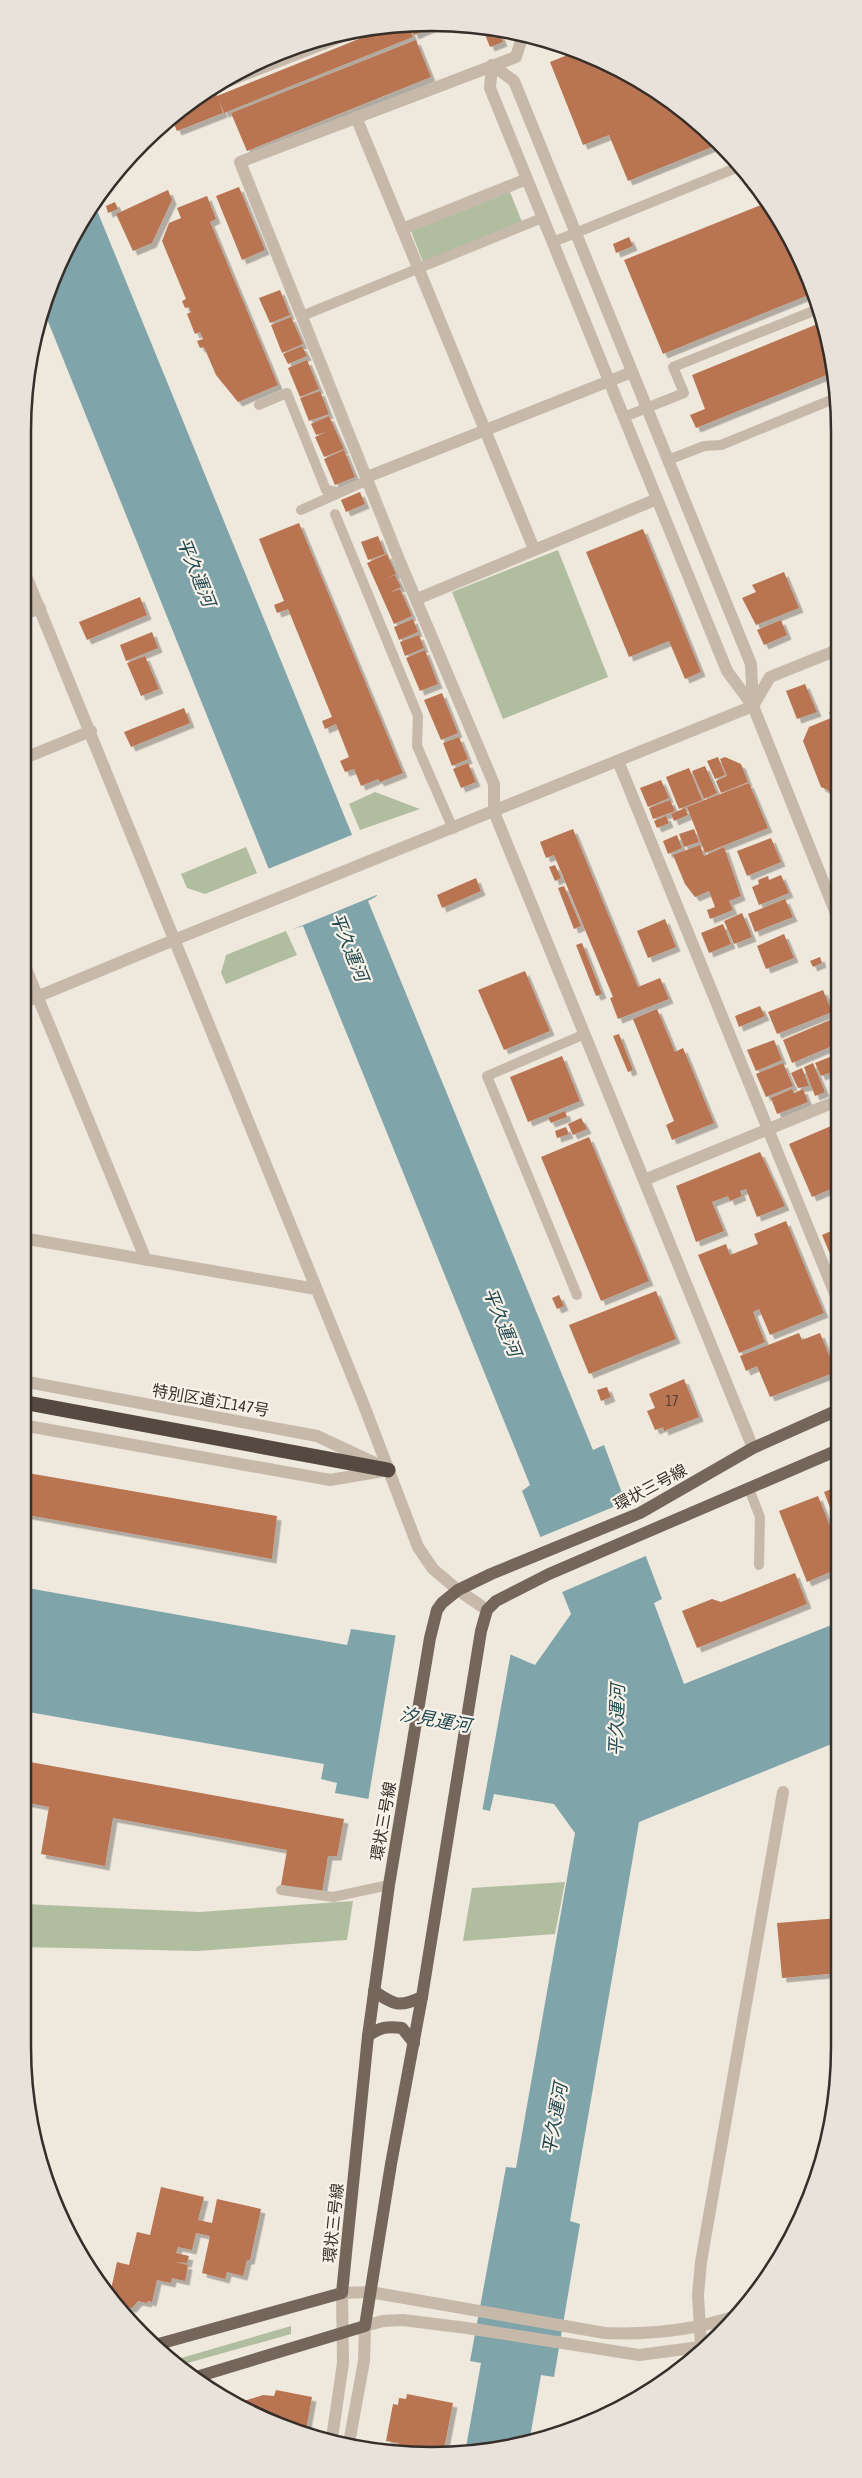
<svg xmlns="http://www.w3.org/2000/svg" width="862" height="2478" viewBox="0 0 862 2478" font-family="'Asap Condensed','Noto Sans JP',sans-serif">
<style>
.green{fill:#b0bd9e}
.water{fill:#7fa4aa}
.pier{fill:#efe8dd}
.building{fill:#b97451;filter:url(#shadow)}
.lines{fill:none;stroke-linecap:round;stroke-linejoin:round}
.service{stroke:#c6b9aa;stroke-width:10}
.minor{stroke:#c6b9aa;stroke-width:12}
.tertiary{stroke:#c6b9aa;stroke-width:12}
.primary{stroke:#75665b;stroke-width:12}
.motorway{stroke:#554941;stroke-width:15}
.labels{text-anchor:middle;stroke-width:4.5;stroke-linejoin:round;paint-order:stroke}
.number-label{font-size:14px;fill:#564033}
.street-label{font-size:16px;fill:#352e29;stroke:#f8f2e9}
.water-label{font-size:18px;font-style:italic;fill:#234a52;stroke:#f8f2e9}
.rim{fill:none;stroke:#352e29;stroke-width:2.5}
</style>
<defs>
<filter id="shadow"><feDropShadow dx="4.5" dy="4.5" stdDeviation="0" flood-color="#0004"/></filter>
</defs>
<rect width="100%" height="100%" fill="#efe8dd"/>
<g class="green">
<path d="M510 192 522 222 423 262 411 231Z"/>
<path d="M558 550 608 677 503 719 452 592Z"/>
<path d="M375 792 420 809 360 830 349 804Z"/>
<path d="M246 847 257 873 205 894 187 888 181 874Z"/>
<path d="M286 931 297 955 226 984 221 973 226 955Z"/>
<path d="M565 1882 555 1934 463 1941 472 1888Z"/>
<path d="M353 1901 347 1940 197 1951 23 1947V1904L200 1912Z"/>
<path d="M291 2326V2334L177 2366 171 2361Z"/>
</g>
<path class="water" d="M94 203 377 896 368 901 593 1450 604 1445 662 1599 654 1603 684 1684 839 1622V1741L639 1822 570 2221 580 2224 554 2377 541 2375 529 2443 465 2453 481 2363 470 2361 506 2167 516 2168 575 1833 554 1804 494 1794 490 1811 477 1808 475 1818 335 1793 337 1783 321 1779 324 1764 23 1711 22 1587 347 1645 351 1629 502 1651 535 1665 571 1614 522 1491 530 1485 303 926 293 929 43 309 65 251Z"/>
<g class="pier">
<path d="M354 834 379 894 291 930 268 869Z"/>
<path d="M628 1501 648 1555 560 1593 538 1538Z"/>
<path d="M396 1633 503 1649 511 1652 482 1812 479 1811 476 1820 368 1801Z"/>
</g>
<g class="building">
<path d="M440 24 414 35 410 25Z"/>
<path d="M408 25 413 37 224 113 219 100 223 113 177 131 171 117 188 105 216 94 217 96 391 26Z"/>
<path d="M482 27 498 30 503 42 490 47Z"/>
<path d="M416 40 431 77 247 151 231 113Z"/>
<path d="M575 52 635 77 717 145 628 181 609 135 583 145 550 62Z"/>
<path d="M239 187 265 250 242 260 216 196Z"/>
<path d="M168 190 172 200 152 243 133 251 116 214Z"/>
<path d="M207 196 216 219 210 222 278 385 238 402 216 375 204 347 200 348 197 341 203 339 200 332 195 334 187 314 191 312 189 307 185 308 182 301 186 299 162 241 169 223 181 218 177 208Z"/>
<path d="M115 202 118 209 108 213 106 206Z"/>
<path d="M766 203 797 251 811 294 663 354 624 260Z"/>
<path d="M629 237 633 246 616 253 613 244Z"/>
<path d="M280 290 290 315 270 323 259 298Z"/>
<path d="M291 317 303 344 282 353 271 325Z"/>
<path d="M820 323 834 372 696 428 690 415 705 409 692 375Z"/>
<path d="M302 346 307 356 288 364 283 354Z"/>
<path d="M307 360 319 389 300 397 288 368Z"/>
<path d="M320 391 329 414 309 421 300 398Z"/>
<path d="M329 416 344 449 324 457 315 437 326 432 316 435 311 424Z"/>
<path d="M344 450 355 477 335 485 324 459Z"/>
<path d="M360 492 365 504 346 512 341 500Z"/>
<path d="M299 523 403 773 380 782 378 779 361 786 354 769 345 772 340 761 349 757 336 724 325 729 322 721 332 717 288 609 277 613 274 605 284 601 259 539Z"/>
<path d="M643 529 701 672 685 679 669 641 629 657 586 552Z"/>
<path d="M378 536 385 554 368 560 361 542Z"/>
<path d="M387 554 396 574 382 581 395 575 401 587 389 593 400 589 412 616 394 624 367 563Z"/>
<path d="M784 572 799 608 756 625 742 598 756 592 752 585Z"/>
<path d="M140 597 147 615 87 640 79 622Z"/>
<path d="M413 619 418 632 399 640 394 627Z"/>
<path d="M781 620 787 635 764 645 757 630Z"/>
<path d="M152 632 158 648 126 661 120 645Z"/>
<path d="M419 635 424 648 405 656 400 642Z"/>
<path d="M425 650 438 684 420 691 406 658Z"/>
<path d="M145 656 159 689 141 696 127 663Z"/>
<path d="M805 684 817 712 797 719 786 691Z"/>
<path d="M442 693 458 733 441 740 424 700Z"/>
<path d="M184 708 190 723 131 747 124 732Z"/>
<path d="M837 710V794L832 797 828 790 821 787 803 741 809 727 831 718 829 712Z"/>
<path d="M459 737 468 759 452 766 443 743Z"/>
<path d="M718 757 725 775 715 779 707 761Z"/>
<path d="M725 757 741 764 748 782 721 793 716 781 727 776 720 759Z"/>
<path d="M468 763 476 782 461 788 453 769Z"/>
<path d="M705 766 717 793 704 799 692 771Z"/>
<path d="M689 768 702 800 679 809 666 777Z"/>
<path d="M661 780 669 798 648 807 640 788Z"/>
<path d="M749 783 768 828 705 853 687 807Z"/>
<path d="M670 800 675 811 653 819 649 808Z"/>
<path d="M685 808 688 815 674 821 671 814Z"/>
<path d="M666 816 669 823 657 828 654 821Z"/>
<path d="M573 829 638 987 660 978 669 999 618 1019 610 998 613 997 554 855 546 858 540 842Z"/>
<path d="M694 829 699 842 684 847 679 834Z"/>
<path d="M677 835 682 848 668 854 663 841Z"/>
<path d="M771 838 781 862 747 876 737 851Z"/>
<path d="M700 845 704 856 724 847 741 896 729 901 733 910 710 919 707 910 715 907 709 891 695 897 685 884 673 855Z"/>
<path d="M555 865 561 878 555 881 549 867Z"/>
<path d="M781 875 789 893 759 905 752 887 759 884 758 880 768 876 769 880Z"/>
<path d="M476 878 481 891 442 908 437 895Z"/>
<path d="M564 886 581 926 574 929 558 888Z"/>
<path d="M785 899 793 917 755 932 748 914Z"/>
<path d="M742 913 752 937 734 944 724 921Z"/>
<path d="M665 919 676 947 648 958 637 931Z"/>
<path d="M723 924 731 944 709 953 701 933Z"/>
<path d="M784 934 794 958 766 969 757 946Z"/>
<path d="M582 943 602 994 596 996 576 945Z"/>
<path d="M820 957 822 963 813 967 810 961Z"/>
<path d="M525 971 550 1031 504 1050 478 990Z"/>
<path d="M823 990 832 1012 777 1034 768 1012Z"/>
<path d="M760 1006 765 1016 739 1027 735 1016Z"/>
<path d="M657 1009 675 1052 683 1048 714 1123 672 1140 666 1125 674 1121 633 1019Z"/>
<path d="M837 1017V1044L792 1063 783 1040Z"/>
<path d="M619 1034 633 1070 628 1072 613 1036Z"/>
<path d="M774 1040 782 1060 756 1071 747 1050Z"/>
<path d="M837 1054V1070L821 1076 815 1063Z"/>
<path d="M562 1056 580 1101 528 1122 510 1077Z"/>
<path d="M783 1063 793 1086 766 1097 756 1074Z"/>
<path d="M813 1063 825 1092 815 1096 804 1067Z"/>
<path d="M802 1068 809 1086 798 1088 791 1073Z"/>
<path d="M792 1089 794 1093 803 1089 808 1102 777 1114 771 1098Z"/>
<path d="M565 1111 567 1117 551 1123 548 1118Z"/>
<path d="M581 1118 587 1129 573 1135 568 1124Z"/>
<path d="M831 1126 838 1142V1186L812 1197 789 1144Z"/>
<path d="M566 1127 569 1134 557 1138 555 1131Z"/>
<path d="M589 1137 649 1281 601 1301 541 1157Z"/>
<path d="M760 1152 785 1206 757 1217 746 1189 740 1191 742 1196 730 1201 728 1196 712 1202 724 1231 696 1242 676 1186Z"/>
<path d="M786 1221 824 1313 770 1335 759 1309 753 1312 765 1342 739 1353 698 1255 726 1244 730 1255 758 1244 754 1234Z"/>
<path d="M838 1228V1273L822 1235Z"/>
<path d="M656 1291 676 1339 589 1374 569 1325Z"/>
<path d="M559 1295 564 1306 557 1309 552 1298Z"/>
<path d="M799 1333 802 1340 820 1333 836 1372 770 1397 757 1366 746 1371 740 1356Z"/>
<path d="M684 1379 699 1417 664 1431 663 1427 655 1430 647 1411 655 1408 649 1394Z"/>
<path d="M607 1387 611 1397 601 1401 597 1390Z"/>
<path d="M22 1472 277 1516 272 1559 22 1514Z"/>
<path d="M838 1486V1528L824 1492Z"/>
<path d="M818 1496 838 1546V1573L832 1575 830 1572 807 1582 779 1511Z"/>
<path d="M795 1573 807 1604 697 1648 682 1611 712 1599 721 1602Z"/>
<path d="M30 1762 344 1819 337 1856H328L322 1892 281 1885 287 1850 113 1818 105 1866 41 1854 49 1807 24 1802Z"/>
<path d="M839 1918V1973L782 1978 777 1923Z"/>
<path d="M161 2187 204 2197 198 2220 212 2223 217 2199 261 2209 250 2260H247L243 2276 227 2272 225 2279 202 2273 210 2236 196 2233 192 2250 178 2247 176 2253 189 2256 187 2263 175 2262 188 2265 185 2281 172 2278 171 2283 157 2280 152 2302 148 2301 147 2303 138 2301 132 2308 127 2307 126 2311 120 2309 110 2294 117 2262 129 2265 137 2232 150 2235Z"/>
<path d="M276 2390 312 2397 306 2430 250 2413 234 2404 263 2395 274 2396Z"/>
<path d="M407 2394 453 2403 443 2454 398 2453 399 2443 386 2441 393 2404 398 2405 399 2398 406 2399Z"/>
</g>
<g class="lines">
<g class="service">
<path d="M218 86 361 30"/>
<path d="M553 242 741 166"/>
<path d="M302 316 542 218"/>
<path d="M259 405 287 393 326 490 337 492"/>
<path d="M624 417 684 393 673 367 816 310"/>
<path d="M668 460 704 446 721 445 836 398"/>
<path d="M301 510 368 480"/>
<path d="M335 514 418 716 417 746 453 829"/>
<path d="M577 1295 487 1076 585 1034"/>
<path d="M749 1489 760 1517 759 1565"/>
<path d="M281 1890 333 1897 389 1885"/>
</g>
<g class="minor">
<path d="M523 34 516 57 240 162 400 562 494 784V812L753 1448"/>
<path d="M356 117 534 549"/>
<path d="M402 229 527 179"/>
<path d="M367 477 632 372"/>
<path d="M417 599 657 499"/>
<path d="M753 706 770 677 837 650"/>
<path d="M22 759 91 731"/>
<path d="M618 761 838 1301"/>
<path d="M22 959 146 1260"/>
<path d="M644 1180 837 1101"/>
<path d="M22 1238 316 1289"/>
</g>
<g class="tertiary">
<path d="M492 65 490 88 727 671 753 706 837 916"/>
<path d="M492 65 514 81 751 664 753 706"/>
<path d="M22 566 363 1403 418 1547 433 1569 458 1590 487 1610"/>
<path d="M22 615 40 608"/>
<path d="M22 1003 174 940 753 706"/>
<path d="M22 1381 317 1436 377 1464"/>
<path d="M22 1425 330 1480 383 1471"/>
<path d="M701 2347 698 2295 701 2262 783 1792"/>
<path d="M332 2438 343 2363 342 2293 370 2292 393 2296 605 2333C650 2335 694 2330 736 2316"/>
<path d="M349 2443 364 2361 365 2326 383 2321 403 2320 467 2328 639 2355 708 2346"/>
</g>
<g class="primary">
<path d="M374 1991C394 2005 399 2008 422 1997"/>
<path d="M368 2036C380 2027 387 2026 402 2028L414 2043"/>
<path d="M155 2345 342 2293 368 2036 389 1885 430 1638 437 1610 442 1603 458 1590 491 1574 640 1513 753 1448 838 1410"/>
<path d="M193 2378 365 2326 391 2164 422 1997 481 1631 487 1610 496 1601 549 1574 838 1450"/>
</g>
<path class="motorway" d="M22 1402 388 1470"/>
</g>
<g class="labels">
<g class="number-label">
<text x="672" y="1406">17</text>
</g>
<g class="street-label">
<text transform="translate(211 1400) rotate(10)" y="6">特別区道江147号</text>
<text transform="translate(650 1487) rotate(-28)" y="6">環状三号線</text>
<text transform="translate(383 1821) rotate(-80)" y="6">環状三号線</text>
<text transform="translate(333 2223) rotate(-84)" y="6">環状三号線</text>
</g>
<g class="water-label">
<text transform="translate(196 572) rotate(68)" y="6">平久運河</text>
<text transform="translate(349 947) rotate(68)" y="6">平久運河</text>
<text transform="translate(502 1322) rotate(68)" y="6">平久運河</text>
<text transform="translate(435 1720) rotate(10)" y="6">汐見運河</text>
<text transform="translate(617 1720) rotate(-88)" y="6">平久運河</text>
<text transform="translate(555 2119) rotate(-80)" y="6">平久運河</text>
</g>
</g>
<path d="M0 0H862V2478H0ZM431 31H431A400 400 0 0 1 831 431V2047A400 400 0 0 1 431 2447H431A400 400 0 0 1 31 2047V431A400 400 0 0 1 431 31Z" fill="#e8e2da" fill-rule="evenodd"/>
<path class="rim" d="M431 31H431A400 400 0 0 1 831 431V2047A400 400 0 0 1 431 2447H431A400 400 0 0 1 31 2047V431A400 400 0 0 1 431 31Z"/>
</svg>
